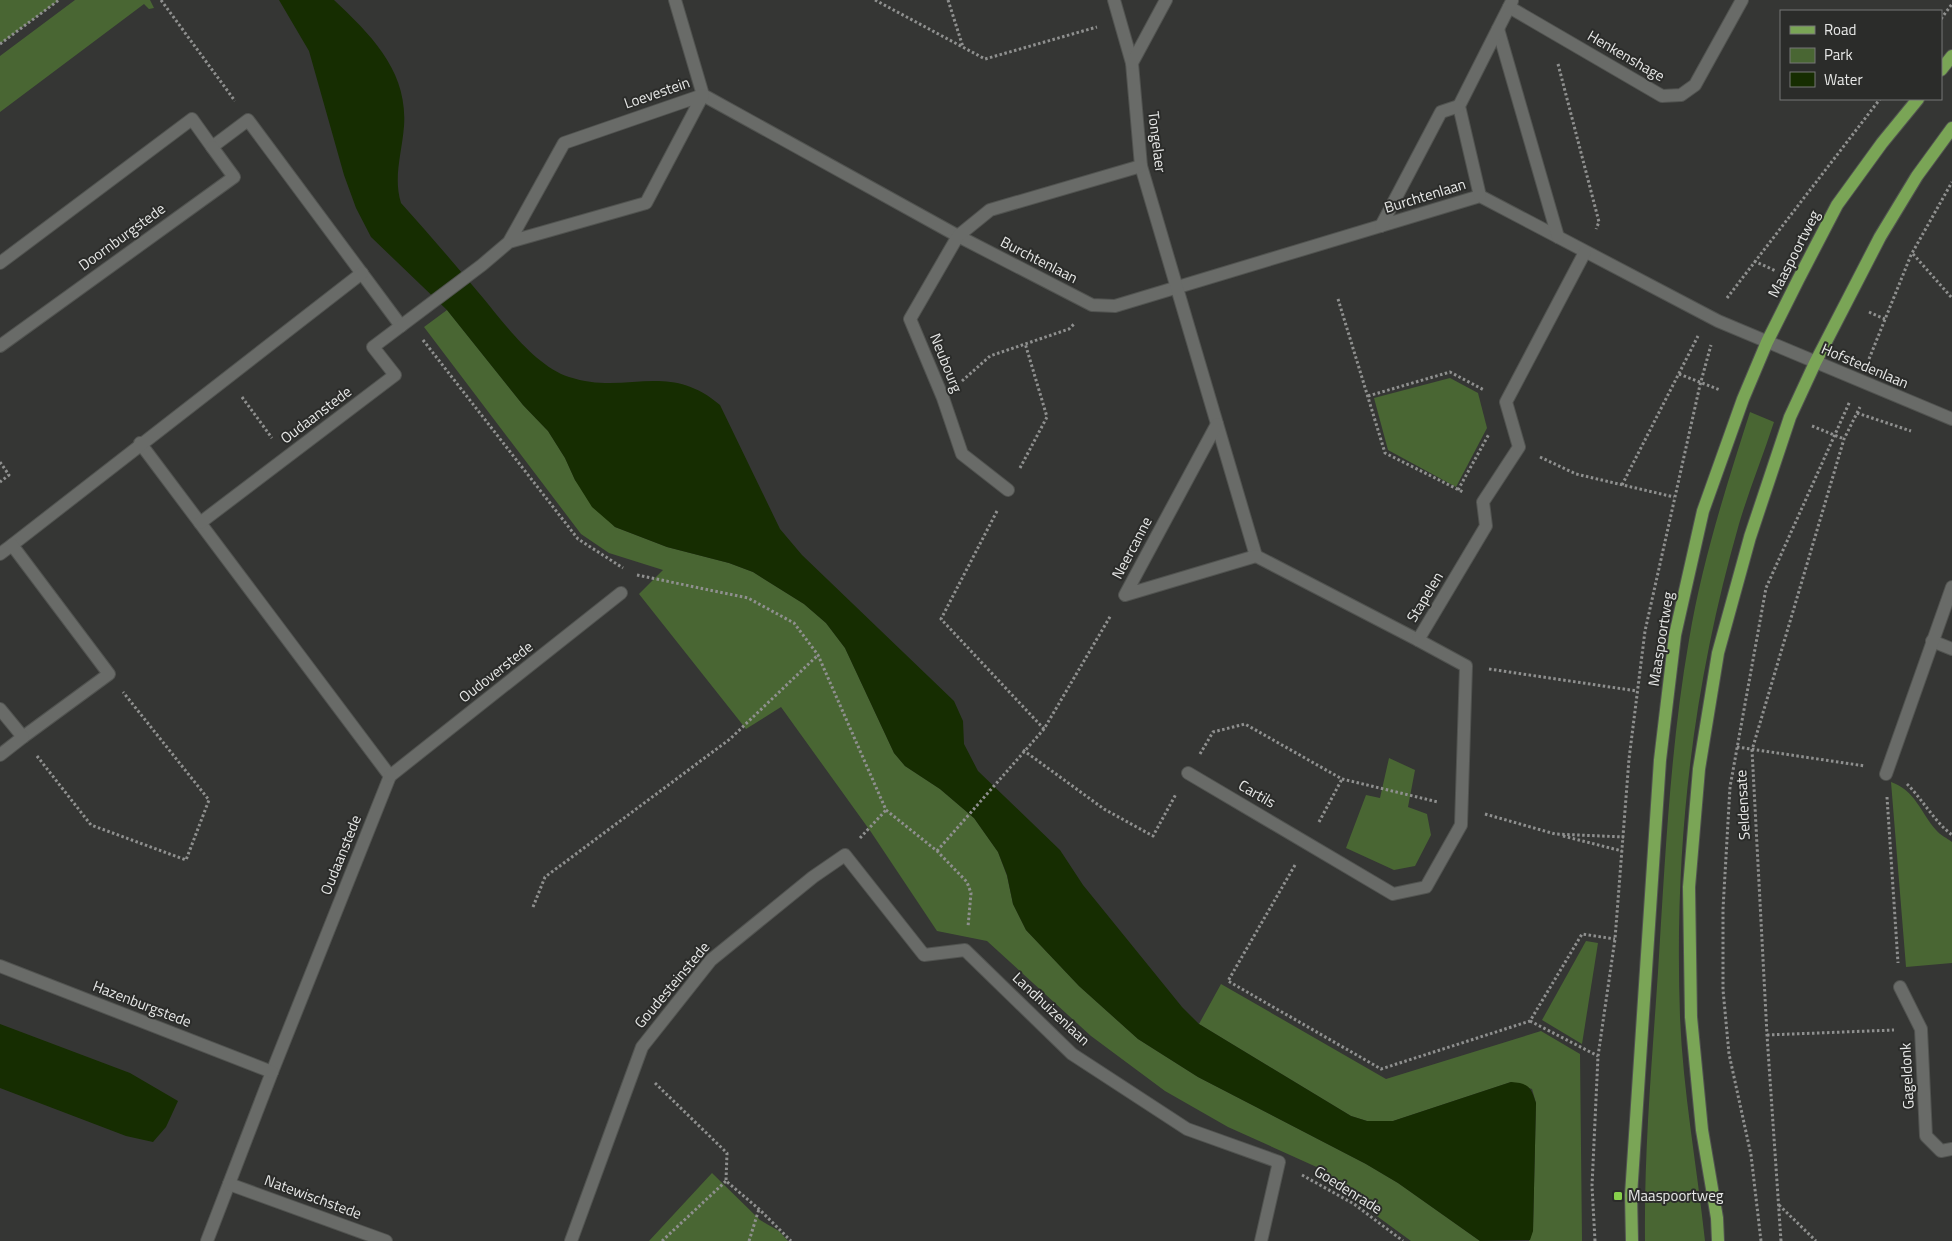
<svg xmlns="http://www.w3.org/2000/svg" width="1952" height="1241" viewBox="0 0 1952 1241" font-family="'Titillium Web',sans-serif">
<style>
.green{fill:#496633}
.water{fill:#162d01}
.lines{fill:none;stroke-linecap:round;stroke-linejoin:round}
.minor-casing{stroke:#515350;stroke-width:14}
.major-casing{stroke:#515350;stroke-width:14}
.path{stroke:#8f908f;stroke-width:3;stroke-dasharray:2.5 2.5;stroke-linecap:butt}
.minor{stroke:#696b68;stroke-width:12}
.major{stroke:#7aa556;stroke-width:12}
.poi-dot{fill:#87cf4b;stroke:#2b2c2a;stroke-width:2}
.labels{text-anchor:middle;stroke-width:4;stroke-linejoin:round;paint-order:stroke}
.street-label{font-size:15px;fill:#e7e8e7;stroke:#2b2c2a}
.poi-label{font-size:15px;fill:#e7e8e7;stroke:#2b2c2a;text-anchor:start}
</style>
<rect width="100%" height="100%" fill="#353634"/>
<g class="green">
<path d="M0 0H59L0 44Z"/>
<path d="M75 0H150L154 8 149 9 144 4 0 112V56Z"/>
<path d="M447 310 523 405 548 431 565 458 575 480 615 527 667 547 729 563 753 572 804 604 826 623 845 648 894 753 905 766 940 789 974 818 998 852 1007 876 1013 904 1026 930 1079 986 1138 1039 1198 1077 1366 1164 1398 1183 1480 1241H1411L1344 1192 1321 1169 1228 1127 1165 1091 1091 1036 987 941 937 931 871 832 781 707 746 729 639 594 663 570 609 553 581 534 424 327Z"/>
<path d="M1450 378 1478 393 1487 428 1456 487 1388 450 1374 398Z"/>
<path d="M1750 412 1774 422C1763 456 1749 490 1739 524 1692 688 1674 847 1680 1017 1683 1092 1697 1166 1705 1241H1645C1644 1151 1652 1061 1658 972 1665 861 1670 749 1689 640 1702 562 1726 487 1750 412Z"/>
<path d="M1389 758 1415 770 1408 807 1427 814 1431 835 1415 866 1394 870 1346 848 1366 795 1380 798Z"/>
<path d="M1891 782C1915 790 1921 813 1936 830 1940 835 1947 838 1952 842V963L1906 967Z"/>
<path d="M1586 941 1598 943 1582 1044 1542 1020Z"/>
<path d="M1221 984 1386 1079 1541 1031 1580 1054 1582 1241H1529L1533 1230 1536 1103 1532 1089 1511 1082 1393 1121H1367L1351 1116 1199 1024Z"/>
<path d="M712 1173 760 1220 779 1231 788 1241H649Z"/>
</g>
<g class="water">
<path d="M279 0H334C371 35 408 71 404 126 402 153 393 177 401 203 427 232 453 262 478 292 502 320 533 365 569 377 627 396 667 360 720 405L780 529 802 555 954 701 963 721 964 744 978 771 1060 850 1083 885 1182 1007 1199 1024 1351 1116 1367 1121H1393L1511 1082C1528 1083 1531 1087 1536 1103L1533 1231 1530 1240 1480 1241 1398 1183 1366 1164 1198 1077 1138 1039 1079 986 1026 930 1013 904 1007 875 998 852 974 818 940 789 905 766 894 753 845 648 826 623 804 604 753 572 729 563 667 547 615 527 592 507 575 480 565 458 548 431 523 405 447 310 371 237 356 208 344 175 309 51Z"/>
<path d="M0 1024 130 1073 178 1101 166 1127 153 1142 126 1136 0 1088Z"/>
</g>
<g class="lines">
<defs>
<g id="minor">
<path d="M675 0 703 95 958 236 1092 305 1115 306 1480 196 1718 321 1952 419"/>
<path d="M1114 0 1132 63 1141 166 1256 556 1418 640"/>
<path d="M1509 7 1662 96 1681 95 1695 85 1742 0"/>
<path d="M1498 29 1558 237"/>
<path d="M1132 63 1166 0"/>
<path d="M1480 196 1459 106 1512 1"/>
<path d="M1381 226 1441 112 1459 106"/>
<path d="M0 263 192 119 212 147 248 120 401 326"/>
<path d="M0 346 234 177 212 147"/>
<path d="M1217 424 1125 595 1256 556"/>
<path d="M140 443 390 776 272 1072 207 1241"/>
<path d="M1008 490 962 454 943 398 910 319 958 236 990 210 1141 166"/>
<path d="M200 523 395 375 373 347 482 265 509 242 646 203 703 95 564 143 509 242"/>
<path d="M12 545 362 273"/>
<path d="M0 554 12 545 109 674 23 737"/>
<path d="M1932 641 1952 649"/>
<path d="M0 709 23 737 0 755"/>
<path d="M1188 773 1393 894 1426 887 1461 825 1466 666 1418 640 1486 526 1483 502 1519 447 1506 402 1585 252"/>
<path d="M1886 774 1952 587"/>
<path d="M390 776 621 593"/>
<path d="M0 966 272 1072"/>
<path d="M1900 987 1921 1029 1926 1136 1941 1151 1952 1149"/>
<path d="M229 1184 386 1241"/>
<path d="M571 1241 642 1047 711 960 813 877 845 855 924 955 965 950 1072 1054 1187 1129 1279 1162 1261 1241"/>
</g>
<g id="major">
<path d="M1941 70 1952 56"/>
<path d="M1632 1241 1631 1195 1660 760 1675 635 1703 511 1743 399 1767 342 1798 280 1837 205 1882 143 1918 99"/>
<path d="M1718 1241 1717 1218 1702 1130 1691 1017 1689 887 1699 769 1718 653 1750 537 1790 417 1815 363 1880 237 1917 176 1952 128"/>
</g>
</defs>
<use href="#minor" class="minor-casing"/>
<use href="#major" class="major-casing"/>
<g class="path">
<path d="M161 0 235 101"/>
<path d="M875 0 985 59 1097 27"/>
<path d="M948 0 963 47"/>
<path d="M1941 19 1952 4"/>
<path d="M0 44 59 0"/>
<path d="M1558 64 1599 222 1596 229"/>
<path d="M1913 254 1952 298"/>
<path d="M1754 261 1776 271"/>
<path d="M1727 298 1880 99"/>
<path d="M1338 299 1385 453 1463 492"/>
<path d="M1869 312 1885 319"/>
<path d="M423 340 578 539 623 568"/>
<path d="M1869 359 1911 255 1952 182"/>
<path d="M1679 374 1720 390"/>
<path d="M962 381 990 356 1069 329 1074 324"/>
<path d="M1368 396 1450 372 1484 390"/>
<path d="M242 397 272 438"/>
<path d="M1857 413 1911 431"/>
<path d="M1812 426 1844 439"/>
<path d="M1540 457 1576 474 1674 497"/>
<path d="M0 462 9 475 0 482"/>
<path d="M1020 468 1047 417 1025 343"/>
<path d="M1622 485 1698 336"/>
<path d="M1458 490 1489 434"/>
<path d="M997 511 941 619 1044 729"/>
<path d="M637 575 748 598 794 623 818 655 886 810 937 851 967 882 971 893 968 927"/>
<path d="M1489 669 1637 691"/>
<path d="M1737 747 1865 766"/>
<path d="M1023 750 1104 809 1153 836 1176 794"/>
<path d="M1200 754 1213 732 1245 724 1342 779 1438 802"/>
<path d="M37 756 91 825 186 860 209 800 123 692"/>
<path d="M1907 784C1923 800 1934 821 1952 835"/>
<path d="M1887 797 1898 963"/>
<path d="M1485 814 1555 834 1624 837"/>
<path d="M1319 822 1342 779"/>
<path d="M1563 836 1622 851"/>
<path d="M860 838 886 810"/>
<path d="M937 851 1044 729 1111 615"/>
<path d="M1295 865 1228 981 1381 1069 1530 1021 1582 934 1615 939"/>
<path d="M533 907 545 877 730 739 818 655"/>
<path d="M1530 1021 1598 1056"/>
<path d="M1767 1035 1894 1030"/>
<path d="M655 1083 727 1153 726 1181 759 1209 791 1241"/>
<path d="M1302 1175 1354 1204 1403 1241"/>
<path d="M1779 1205 1816 1241"/>
<path d="M662 1241 726 1181"/>
<path d="M749 1241 759 1209"/>
<path d="M1595 1241 1592 1186 1598 1056 1615 939 1629 759 1645 631 1700 385 1711 345"/>
<path d="M1761 1241 1751 1155 1729 1054 1723 990V909L1730 787 1766 588 1850 401"/>
<path d="M1781 1241 1767 1035 1752 750 1844 439 1860 407"/>
</g>
<use href="#minor" class="minor"/>
<use href="#major" class="major"/>
</g>
<rect class="poi-dot" x="1613" y="1191" width="10" height="10" rx="2.5"/>
<g class="labels">
<g class="street-label">
<text transform="translate(1626 56) rotate(30)" y="5">Henkenshage</text>
<text transform="translate(657 93) rotate(-19)" y="5">Loevestein</text>
<text transform="translate(1157 142) rotate(83)" y="5">Tongelaer</text>
<text transform="translate(1425 196) rotate(-17)" y="5">Burchtenlaan</text>
<text transform="translate(122 237) rotate(-36)" y="5">Doornburgstede</text>
<text transform="translate(1794 254) rotate(-63)" y="5">Maaspoortweg</text>
<text transform="translate(1039 260) rotate(27)" y="5">Burchtenlaan</text>
<text transform="translate(946 363) rotate(68)" y="5">Neubourg</text>
<text transform="translate(1865 366) rotate(23)" y="5">Hofstedenlaan</text>
<text transform="translate(316 415) rotate(-37)" y="5">Oudaanstede</text>
<text transform="translate(1132 548) rotate(-62)" y="5">Neercanne</text>
<text transform="translate(1425 597) rotate(-59)" y="5">Stapelen</text>
<text transform="translate(1661 639) rotate(-81)" y="5">Maaspoortweg</text>
<text transform="translate(496 672) rotate(-38)" y="5">Oudoverstede</text>
<text transform="translate(1257 794) rotate(30)" y="5">Cartils</text>
<text transform="translate(1743 805) rotate(-93)" y="5">Seldensate</text>
<text transform="translate(341 855) rotate(-68)" y="5">Oudaanstede</text>
<text transform="translate(672 985) rotate(-50)" y="5">Goudesteinstede</text>
<text transform="translate(142 1004) rotate(21)" y="5">Hazenburgstede</text>
<text transform="translate(1051 1009) rotate(43)" y="5">Landhuizenlaan</text>
<text transform="translate(1907 1076) rotate(-93)" y="5">Gageldonk</text>
<text transform="translate(1348 1190) rotate(32)" y="5">Goedenrade</text>
<text transform="translate(313 1197) rotate(20)" y="5">Natewischstede</text>
</g>
<g class="poi-label">
<text x="1628" y="1201">Maaspoortweg</text>
</g>
</g>
<rect x="1780" y="10" width="162" height="90" fill="#2b2c2a" stroke="#767776"/>
<rect x="1790" y="26" width="25" height="8" fill="#7aa556" stroke="#767776"/>
<text x="1824" y="35" font-size="15" fill="#e7e8e7">Road</text>
<rect x="1790" y="48" width="25" height="15" fill="#496633" stroke="#767776"/>
<text x="1824" y="60" font-size="15" fill="#e7e8e7">Park</text>
<rect x="1790" y="72" width="25" height="15" fill="#162d01" stroke="#767776"/>
<text x="1824" y="85" font-size="15" fill="#e7e8e7">Water</text>
</svg>
